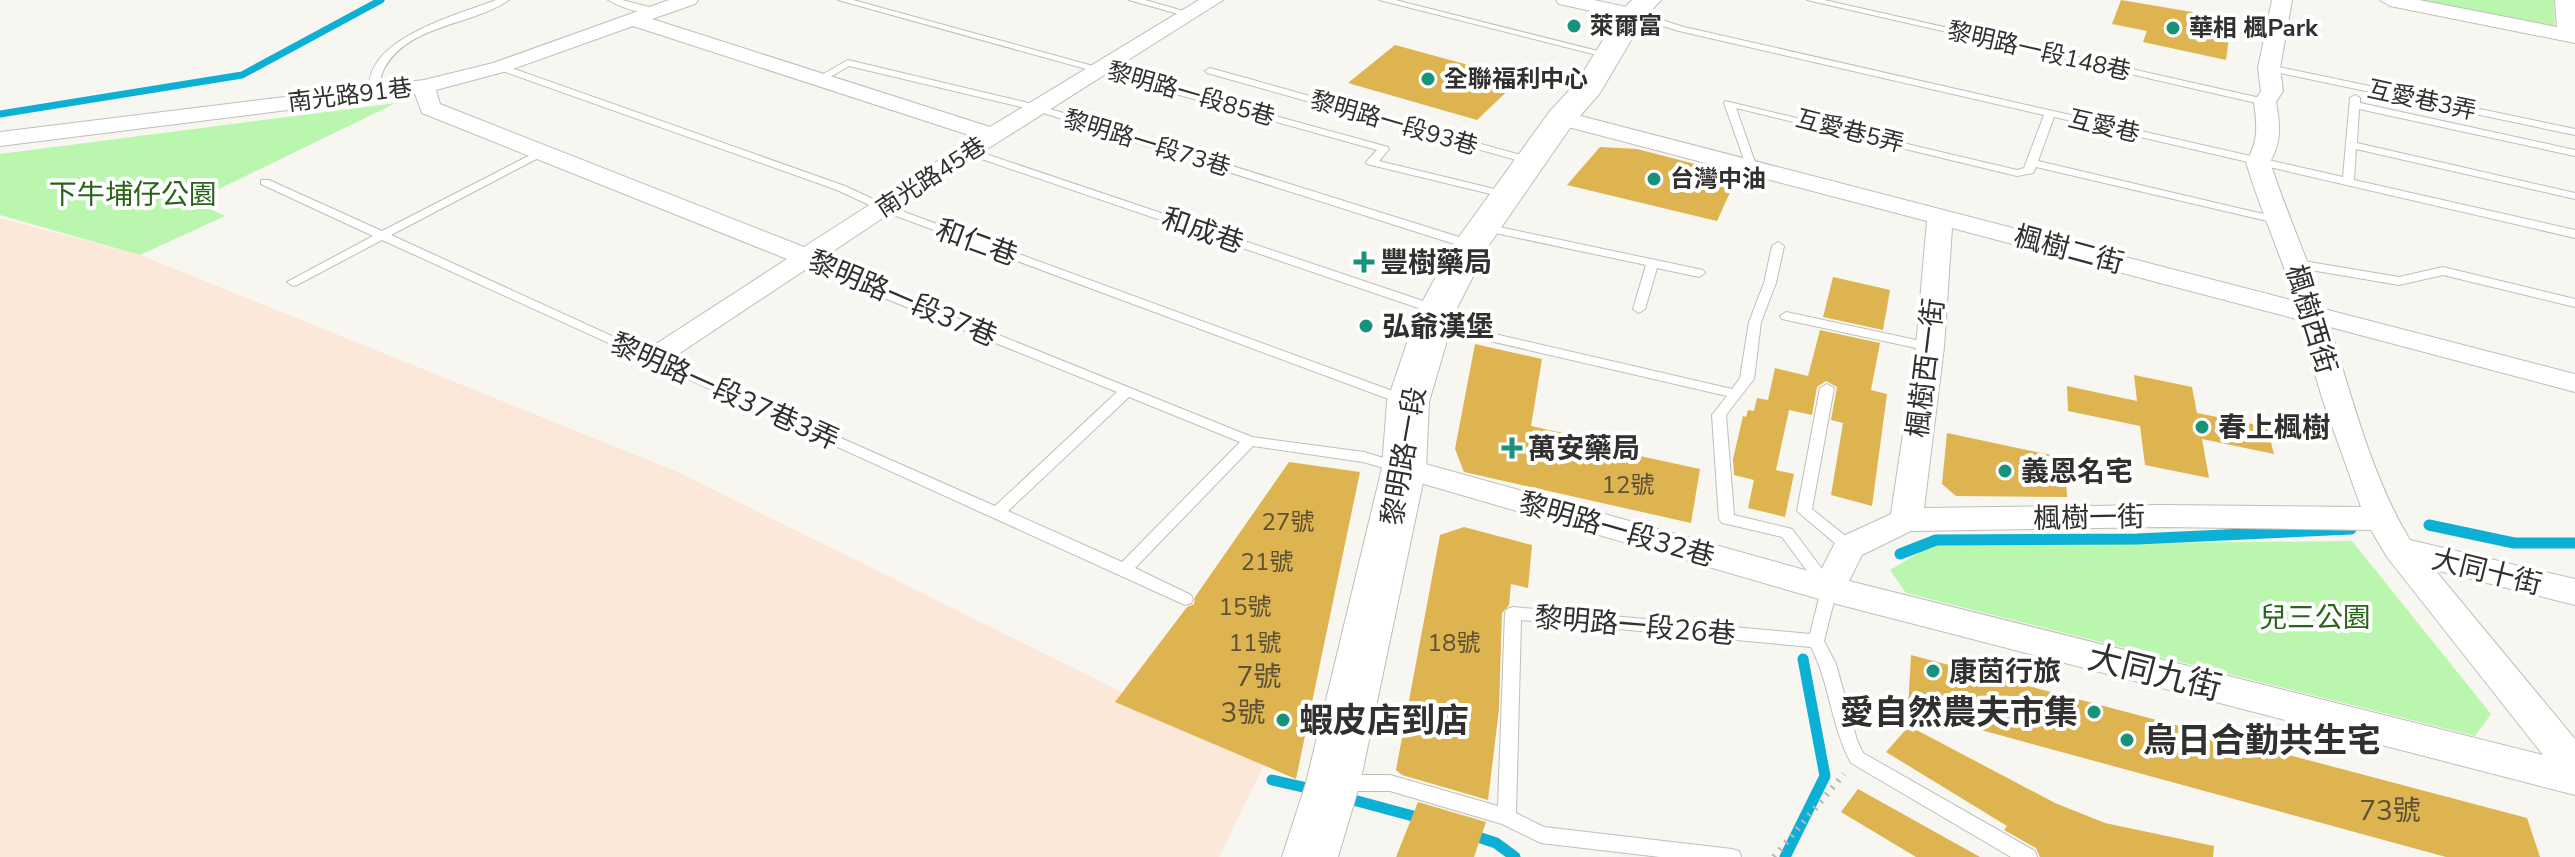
<svg xmlns="http://www.w3.org/2000/svg" width="2575" height="857" viewBox="0 0 2575 857" font-family="'Nunito Sans','Noto Sans TC',sans-serif">
<style>
.industrial{fill:#fbe8d8}
.green{fill:#baf6ae}
.lines{fill:none;stroke-linecap:round;stroke-linejoin:round}
.stream-far1{stroke:#0db0d5;stroke-width:7}
.stream{stroke:#0db0d5;stroke-width:11}
.building{fill:#deb450}
.service-casing{stroke:#c0beba;stroke-width:2}
.minor-casing{stroke:#c0beba;stroke-width:2}
.secondary-casing{stroke:#c0beba;stroke-width:2}
.path{stroke:#b8b7b3;stroke-width:6;stroke-dasharray:2 7;stroke-linecap:butt}
.service{fill:#fff;fill-rule:evenodd}
.minor{fill:#fff;fill-rule:evenodd}
.secondary{fill:#fff;fill-rule:evenodd}
.poi-dot{fill:#179379;stroke:#fff;stroke-width:3}
.labels{text-anchor:middle;stroke-width:8;stroke-linejoin:round;paint-order:stroke}
.far-poi-label{font-size:24px;font-weight:bold;fill:#31302e;stroke:#fff;text-anchor:start}
.far-street-label{font-size:24px;fill:#31302e;stroke:#fff}
.number-label{font-size:24px;fill:#5c5136}
.park-label{font-size:28px;fill:#286519;stroke:#fff}
.street-label{font-size:28px;fill:#31302e;stroke:#fff}
.poi-label{font-size:28px;font-weight:bold;fill:#31302e;stroke:#fff;text-anchor:start}
.near-number-label{font-size:28px;fill:#5c5136}
.near-street-label{font-size:34px;fill:#31302e;stroke:#fff}
.near-poi-label{font-size:34px;font-weight:bold;fill:#31302e;stroke:#fff;text-anchor:start}
</style>
<rect width="100%" height="100%" fill="#f7f6f1"/>
<path class="industrial" d="M0 218 140 255 678 472 1265 763 1219 857H0Z"/>
<g class="green">
<path d="M2417 0H2554L2555 28Z"/>
<path d="M396 103 194 201 225 216 140 255 0 215V154Z"/>
<path d="M2352 541 2491 714 2475 736 1906 593 1890 570 1932 545Z"/>
</g>
<g class="lines">
<path class="stream-far1" d="M0 114 242 75 381 0"/>
<g class="stream">
<path d="M2429 525 2514 543H2575"/>
<path d="M1900 554 1936 540 2137 539 2351 529"/>
<path d="M1272 780 1316 790"/>
<path d="M1346 798 1424 819"/>
<path d="M1472 835 1496 843 1515 857"/>
<path d="M1785 857 1825 776 1803 659"/>
</g>
</g>
<g class="building">
<path d="M2121 0 2198 13 2195 23 2230 30 2226 60 2143 42 2147 31 2112 24Z"/>
<path d="M1395 45 1520 79 1477 120 1348 83Z"/>
<path d="M1600 147 1637 149 1738 175 1717 221 1567 185Z"/>
<path d="M1833 277 1890 290 1883 330 1823 317Z"/>
<path d="M1820 330 1880 343 1871 390 1887 394 1872 506 1831 495 1843 423 1831 420 1837 387 1826 381 1817 387 1812 415 1789 410 1776 470 1794 474 1785 517 1748 508 1754 480 1734 475 1733 459 1743 416 1746 417 1748 410 1754 411 1757 398 1768 400 1775 368 1808 376Z"/>
<path d="M1475 344 1542 359 1531 426 1600 441 1598 447 1700 469 1691 523 1464 472 1455 449Z"/>
<path d="M2134 375 2192 387 2197 413 2267 427 2274 454 2202 439 2209 478 2145 465 2140 426 2068 411 2067 386 2137 401Z"/>
<path d="M1947 433 2065 458 2067 497 1956 496 1942 484Z"/>
<path d="M1289 462 1360 472 1296 779 1115 702 1187 607 1194 604 1195 597Z"/>
<path d="M1464 527 1532 545 1528 588 1511 584 1509 605 1502 613 1499 709 1488 800 1402 775 1396 770 1440 535Z"/>
<path d="M1911 655 2527 818 2540 857H2446L1908 710Z"/>
<path d="M1909 726 2055 803 2105 823 2214 846 2213 857H2040L2036 848 2004 830 2007 826 1886 752Z"/>
<path d="M1858 789 1980 857H1916L1841 812Z"/>
<path d="M1418 802 1486 822 1474 857H1396Z"/>
</g>
<g class="lines">
<defs>
<g id="service">
<path d="M496 0H509C471 26 408 24 384 69 380 76 380 85 378 93H370C361 39 458 15 496 0Z"/>
<path d="M608 0H622L661 10C646 17 622 8 608 0Z"/>
<path d="M838 0H853L1388 147 1389 149 1379 161 1511 193 1513 195 1507 198 1367 164 1366 162 1377 150Z"/>
<path d="M1129 0H1145L1194 14 1189 17Z"/>
<path d="M1379 0H1395L1614 55 1609 58Z"/>
<path d="M1807 0H1824L2265 99 2270 102 2265 105Z"/>
<path d="M1633 11 1684 27 2343 177 2350 98 2355 95 2360 98V103L2575 150V156L2359 109 2357 143 2575 193V199L2356 149 2354 180 2575 230V238L2054 117 2038 161 2276 217 2282 220 2276 223 2036 167 2033 173 2017 176 1736 108 1757 168 1752 171 1747 168 1724 103 1725 101 2017 170 2024 168 2044 115 1679 31 1630 16 1628 14Z"/>
<path d="M848 60 1041 106 1475 242 1477 245 1475 248H1467L1034 110 849 66 825 80 816 78Z"/>
<path d="M500 64 845 186 888 206 1409 397 1411 400 1409 403H1399L880 210 837 190 497 69 495 67Z"/>
<path d="M2269 65 2575 129V135L2266 70V66Z"/>
<path d="M1210 68 1535 159 1536 161 1535 163H1527L1207 73 1205 71Z"/>
<path d="M968 148 1441 307 1443 310 1437 314 1433 313 964 153 963 151Z"/>
<path d="M540 150 545 153 544 155 391 235 671 363 995 506 1117 392 817 271 800 257 802 254H810L825 265 1252 437 1364 452 1403 464 1405 467 1398 472 1363 462 1253 446 1135 568 1191 595 1193 599 1191 603 1185 605 382 240 297 285 293 286 287 282 373 236 261 184V180H269L382 231ZM1129 397 1240 442 1122 562 1008 511Z"/>
<path d="M1485 224 1703 270 1705 273 1699 277 1657 268 1645 309 1639 313 1633 309 1646 265 1481 230 1479 228Z"/>
<path d="M1778 242 1784 246 1776 283 1761 322 1754 379 1726 415 1734 515 1792 529 1837 589 1824 641 1836 664 1857 740 1863 753 2035 851 2037 857H2011L1851 763C1831 726 1830 684 1811 647L1521 620 1516 813 1544 827 1732 849 1739 851 1741 857H1660L1541 843 1502 824 1390 791H1343L1337 788 1334 783 1337 778 1343 775H1390L1498 806 1505 613 1507 609 1513 607 1810 634 1821 590 1782 537 1727 524 1722 523 1719 519 1712 415 1727 396 1434 328 1428 324 1434 320 1732 389 1740 378 1749 322 1764 283 1772 246Z"/>
<path d="M2297 260 2399 277 2443 267 2575 299V307L2443 275 2399 285 2293 267 2291 264Z"/>
<path d="M1786 312 1930 343 1937 347 1930 351 1782 319 1780 316Z"/>
<path d="M1827 384 1834 388 1812 509 1854 543 1857 547 1854 551H1844L1797 511 1820 388Z"/>
</g>
<g id="minor">
<path d="M669 0H698L695 4 652 19 990 127 1199 0H1223L976 156 662 365 652 368 642 365 638 359 642 353 787 259 422 113 415 94 0 146V132L424 80 493 63ZM633 26 975 137 804 247 440 104 436 90 507 71Z"/>
<path d="M1556 0H1594L1640 10 1643 14 1633 20 1559 4Z"/>
<path d="M2272 0H2292L2280 68 2283 91 2276 102C2280 125 2282 141 2270 162 2286 212 2308 259 2324 309L2575 374V392L2330 327C2351 395 2373 480 2410 540L2575 579V605L2435 570 2575 739V795L1829 602 1393 475 1389 468 1393 461 1404 458 1819 574 1837 539 1891 514 1916 347 1927 221 1553 123 1550 118 1553 113H1569L2295 301C2281 254 2260 210 2246 162 2259 141 2257 126 2254 102L2261 91 2258 68ZM1952 228 2300 320 2322 398 2361 507 2163 505 1924 508 1944 347ZM2163 527 2371 530 2387 557 2543 755 1849 581 1862 555 1911 531Z"/>
<path d="M2380 0H2419L2557 27 2555 0H2575V43L2390 6Z"/>
</g>
<path id="secondary" d="M1632 0H1661L1644 18 1600 93 1572 125 1489 245 1456 310 1429 402 1426 468 1360 783 1338 857H1282L1306 783 1382 468 1387 402 1418 310 1453 245 1550 111 1577 82 1619 14Z"/>
</defs>
<use href="#service" class="service-casing"/>
<use href="#minor" class="minor-casing"/>
<use href="#secondary" class="secondary-casing"/>
<path class="path" d="M1774 857 1844 774"/>
<use href="#service" class="service"/>
<use href="#minor" class="minor"/>
<use href="#secondary" class="secondary"/>
</g>
<g class="poi-dot">
<circle cx="1574" cy="26" r="8"/>
<circle cx="2173" cy="28" r="8"/>
<circle cx="1428" cy="79" r="8"/>
<circle cx="1654" cy="179" r="8"/>
<path d="M1360 250h8v8h8v8h-8v8h-8v-8h-8v-8h8z"/>
<circle cx="1366" cy="326" r="8"/>
<circle cx="2202" cy="427" r="8"/>
<path d="M1508 436h8v8h8v8h-8v8h-8v-8h-8v-8h8z"/>
<circle cx="2005" cy="471" r="8"/>
<circle cx="1933" cy="671" r="8"/>
<circle cx="2094" cy="712" r="8"/>
<circle cx="1283" cy="720" r="8"/>
<circle cx="2127" cy="740" r="8"/>
</g>
<g class="labels">
<g class="far-poi-label">
<text x="1590" y="34">萊爾富</text>
<text x="2189" y="36">華相 楓Park</text>
<text x="1444" y="87">全聯福利中心</text>
<text x="1670" y="187">台灣中油</text>
</g>
<g class="far-street-label">
<text transform="translate(2039 51) rotate(13)" y="8">黎明路一段148巷</text>
<text transform="translate(1191 94) rotate(16)" y="8">黎明路一段85巷</text>
<text transform="translate(350 95) rotate(-7)" y="8">南光路91巷</text>
<text transform="translate(2422 100) rotate(12)" y="8">互愛巷3弄</text>
<text transform="translate(1394 123) rotate(16)" y="8">黎明路一段93巷</text>
<text transform="translate(2104 126) rotate(13)" y="8">互愛巷</text>
<text transform="translate(1850 131) rotate(14)" y="8">互愛巷5弄</text>
<text transform="translate(1147 143) rotate(17)" y="8">黎明路一段73巷</text>
<text transform="translate(931 177) rotate(-33)" y="8">南光路45巷</text>
</g>
<g class="number-label">
<text x="1628" y="493">12號</text>
<text x="1288" y="530">27號</text>
<text x="1267" y="570">21號</text>
<text x="1245" y="615">15號</text>
<text x="1255" y="651">11號</text>
<text x="1454" y="651">18號</text>
</g>
<g class="park-label">
<text x="133" y="204">下牛埔仔公園</text>
<text x="2315" y="627">兒三公園</text>
</g>
<g class="street-label">
<text transform="translate(1203 230) rotate(19)" y="10">和成巷</text>
<text transform="translate(977 242) rotate(20)" y="10">和仁巷</text>
<text transform="translate(2069 249) rotate(15)" y="10">楓樹二街</text>
<text transform="translate(903 298) rotate(23)" y="10">黎明路一段37巷</text>
<text transform="translate(2312 319) rotate(73)" y="10">楓樹西街</text>
<text transform="translate(1925 368) rotate(-83)" y="10">楓樹西一街</text>
<text transform="translate(725 391) rotate(24)" y="10">黎明路一段37巷3弄</text>
<text transform="translate(1403 456) rotate(-80)" y="10">黎明路一段</text>
<text transform="translate(2089 517) rotate(-1)" y="10">楓樹一街</text>
<text transform="translate(1617 529) rotate(16)" y="10">黎明路一段32巷</text>
<text transform="translate(2487 571) rotate(14)" y="10">大同十街</text>
<text transform="translate(1635 625) rotate(5)" y="10">黎明路一段26巷</text>
</g>
<g class="poi-label">
<text x="1380" y="272">豐樹藥局</text>
<text x="1382" y="336">弘爺漢堡</text>
<text x="2218" y="437">春上楓樹</text>
<text x="1528" y="458">萬安藥局</text>
<text x="2021" y="481">義恩名宅</text>
<text x="1949" y="681">康茵行旅</text>
</g>
<g class="near-number-label">
<text x="1259" y="686">7號</text>
<text x="1243" y="722">3號</text>
<text x="2390" y="820">73號</text>
</g>
<g class="near-street-label">
<text transform="translate(2155 672) rotate(14)" y="12">大同九街</text>
</g>
<g class="near-poi-label">
<text x="2078" y="724" text-anchor="end">愛自然農夫市集</text>
<text x="1299" y="732">蝦皮店到店</text>
<text x="2143" y="752">烏日合勤共生宅</text>
</g>
</g>
</svg>
